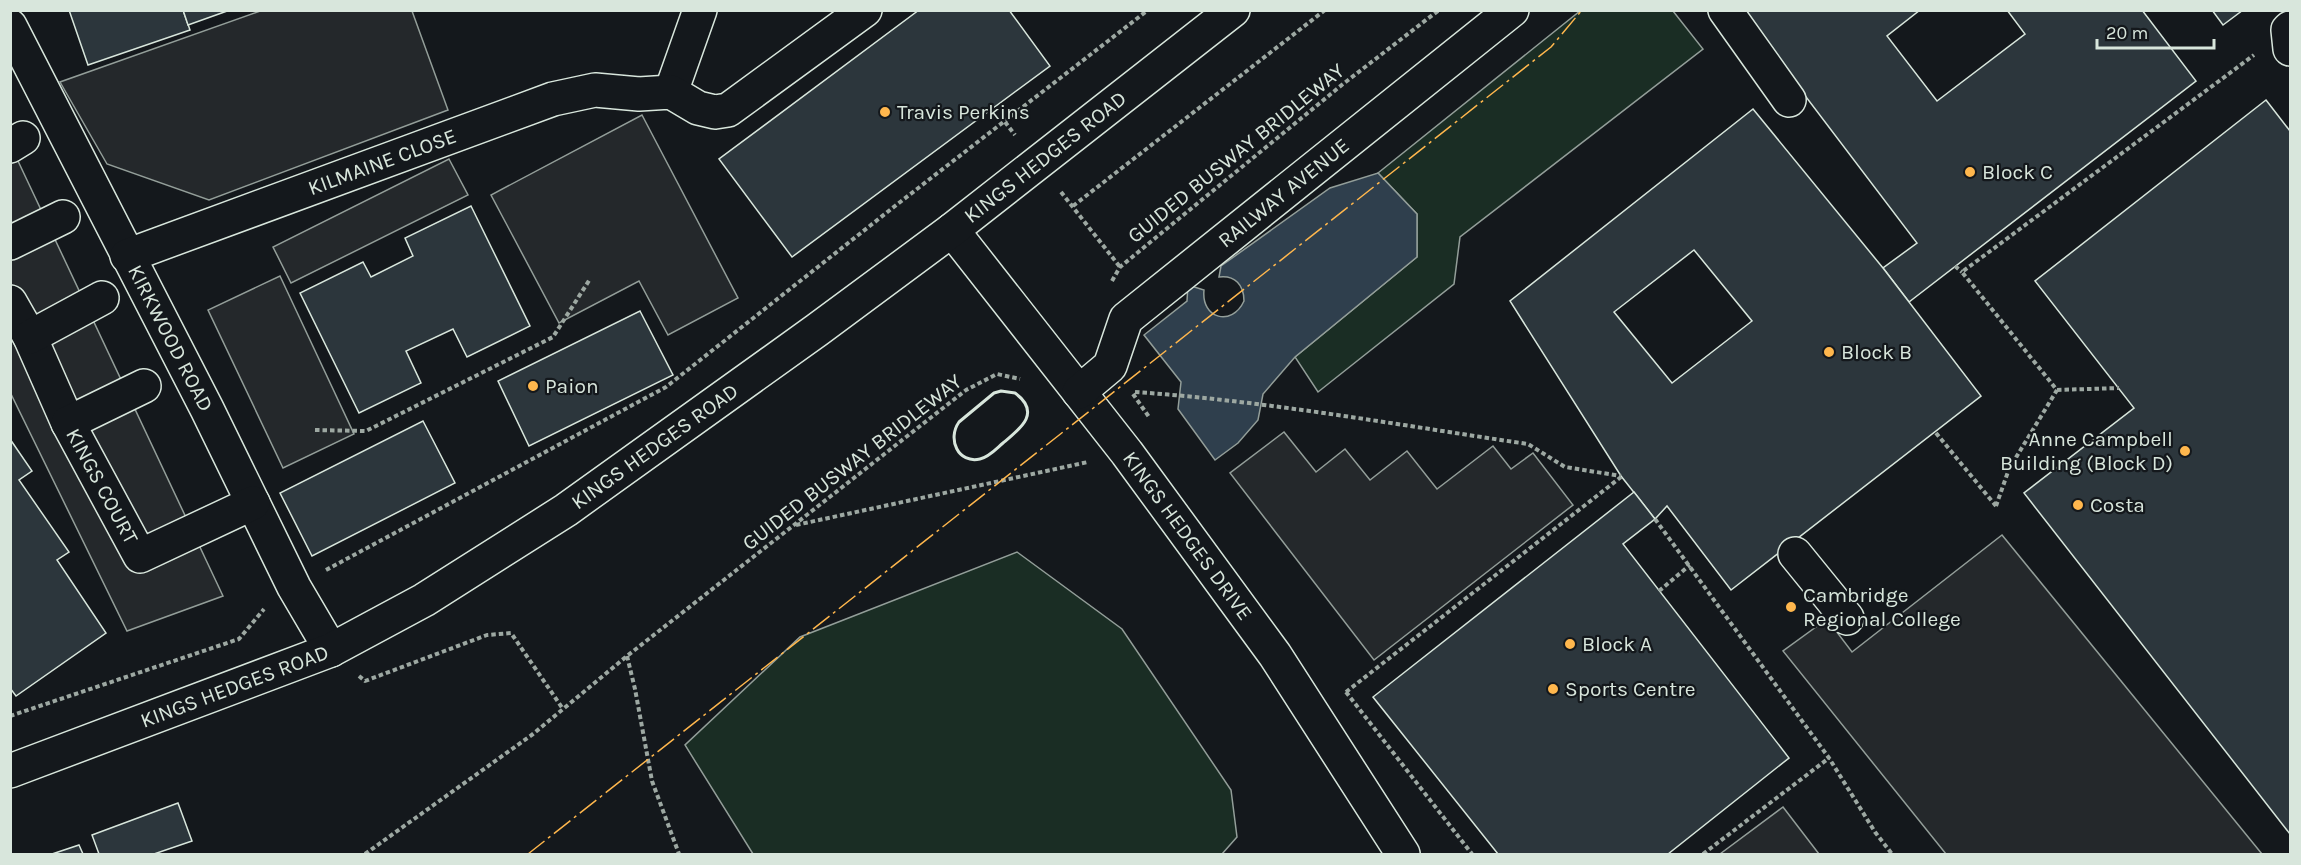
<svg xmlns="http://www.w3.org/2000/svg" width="2301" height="865" viewBox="0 0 2301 865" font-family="Karla,sans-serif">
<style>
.green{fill:#1a2d24;stroke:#939e99;stroke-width:1.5}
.parking{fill:#24282b;stroke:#939e99;stroke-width:1.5}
.water{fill:#2f3f4d;stroke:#939e99;stroke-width:1.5}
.building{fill:#2c363c;stroke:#d8e6dc;stroke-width:1.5;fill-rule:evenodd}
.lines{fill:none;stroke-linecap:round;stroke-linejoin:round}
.minor-casing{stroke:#d8e6dc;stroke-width:36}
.path{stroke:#9da8a2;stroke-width:4;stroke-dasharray:4.5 3;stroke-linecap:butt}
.minor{stroke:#14181c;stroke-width:33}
.wall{stroke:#d8e6dc;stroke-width:3}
.power{stroke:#ffb74d;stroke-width:1.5;stroke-dasharray:21 4.5 3 4.5;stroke-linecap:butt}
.poi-dot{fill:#ffb74d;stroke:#14181c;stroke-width:2}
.labels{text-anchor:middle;stroke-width:4.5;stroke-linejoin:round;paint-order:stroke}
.poi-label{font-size:21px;fill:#d8e6dc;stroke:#14181c;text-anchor:start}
.street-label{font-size:21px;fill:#d8e6dc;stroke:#14181c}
</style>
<rect width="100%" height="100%" fill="#14181c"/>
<g class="green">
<path d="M1580 11H1673L1703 49 1460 237 1454 284 1318 392 1295 357 1417 257V214L1378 173Z"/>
<path d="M1017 552 1122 629 1231 790 1237 837 1222 854H753L685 745 800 637Z"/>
</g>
<g class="parking">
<path d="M263 10 412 11 448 110 209 200 107 164 60 82Z"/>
<path d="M642 115 738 298 668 335 639 281 559 323 491 195Z"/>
<path d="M10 144 223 596 127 631 11 394Z"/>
<path d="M449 159 468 195 291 283 273 247Z"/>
<path d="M280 276 354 434 283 468 208 310Z"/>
<path d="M1284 432 1316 472 1345 449 1370 480 1407 451 1437 489 1493 446 1511 469 1533 453 1573 505 1374 660 1230 473Z"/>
<path d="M2002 535 2262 854H1946L1783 651 1827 619 1852 652Z"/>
<path d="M1783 807 1819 854H1720Z"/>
</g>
<path class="water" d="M1378 173 1417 214V257L1295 357 1263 394 1258 420 1238 443 1215 460 1178 409 1181 382 1144 335 1187 301 1188 285 1204 290C1201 319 1232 327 1244 301 1244 285 1235 275 1219 277L1221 266 1330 188Z"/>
<g class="building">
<path d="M69 10H183L190 30 88 65Z"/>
<path d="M183 10H230L188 25Z"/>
<path d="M919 10H1009L1050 66 792 257 719 159Z"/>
<path d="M1740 10H1920L1887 36 1937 101 2025 34 2007 10H2142L2196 81 1909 302 1883 268 1917 243Z"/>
<path d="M2212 10H2243L2223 25Z"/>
<path d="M2266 100 2290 131V834L2024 493 2134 408 2035 281Z"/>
<path d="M1753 109 1883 268 1981 396 1731 590 1667 506 1655 519 1621 476 1510 301ZM1694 250 1752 321 1672 383 1614 312Z"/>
<path d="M471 206 530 326 467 357 453 329 406 351 421 383 359 413 300 293 363 262 371 277 413 256 405 238Z"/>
<path d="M640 311 673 375 529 446 498 381Z"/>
<path d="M423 421 455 483 312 556 280 493Z"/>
<path d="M10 439 32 471 19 480 69 552 57 560 106 633 16 696 10 688Z"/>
<path d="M1634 492 1655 519 1623 544 1789 758 1668 854H1498L1373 697Z"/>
<path d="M178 803 192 841 154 854H99L92 835Z"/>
<path d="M79 845 83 854H52Z"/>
</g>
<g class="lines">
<defs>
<g id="minor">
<path d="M1725 10 1789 100"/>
<path id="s1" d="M10 26 207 409 294 587 331 650"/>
<path d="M2290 28 2288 30 2290 49"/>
<path d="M671 92 700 10"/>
<path d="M10 146 23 138"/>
<path id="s2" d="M952 230 1127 453 1275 655 1403 854"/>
<path d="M10 243 63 217"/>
<path id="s3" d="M127 256 553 99 595 90 639 94 671 92 698 108 715 112 728 110 865 10"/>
<path id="s4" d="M10 302 30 337 68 423 140 556 253 503"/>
<path d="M30 337 102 298"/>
<path id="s5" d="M1079 392 1110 366 1126 319 1512 10"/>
<path d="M68 423 144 386"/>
<path d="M1795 554 1847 618"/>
<path id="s6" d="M10 771 331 650 424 600 566 510 817 330 952 230 1233 10"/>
</g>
</defs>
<use href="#minor" class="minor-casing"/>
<g class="path">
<path d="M1005 122 1015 135"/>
<path d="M1061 192 1120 267"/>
<path d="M1073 206 1325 10"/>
<path d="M1955 266 1962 272"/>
<path d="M1112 281 1120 267 1343 84 1439 10"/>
<path d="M2057 390 2119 388"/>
<path d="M1135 392C1267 401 1398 425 1528 444L1565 467 1621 476"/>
<path d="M1133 394 1149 417"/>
<path d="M315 430 366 431 553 337 590 279"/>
<path d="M1936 433 1996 506"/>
<path d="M1996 506 2009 469 2057 390 1962 272 2254 55"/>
<path d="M1655 519 1829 758 1875 832 1892 854"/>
<path d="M796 525 1088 462"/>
<path d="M326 570 666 387 895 206 1148 10"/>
<path d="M1659 591 1690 565"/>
<path d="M627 656 635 689 652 781 679 854"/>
<path d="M359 676 365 681 487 635 511 633 563 709"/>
<path d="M1346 692 1472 854"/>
<path d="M1346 692 1621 477"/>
<path d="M10 716 239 639 264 609"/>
<path d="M365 854 533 734 627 656 966 390 997 374 1020 379"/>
<path d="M1703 854 1829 758"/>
</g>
<use href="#minor" class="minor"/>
<path class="wall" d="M1001 391 1015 393C1042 413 1020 429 1003 443 996 449 989 457 980 459 958 464 947 439 959 422L994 393Z"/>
<path class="power" d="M528 854 1551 47 1582 10"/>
</g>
<g class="poi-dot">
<circle cx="885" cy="112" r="6"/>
<circle cx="1970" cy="172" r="6"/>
<circle cx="1829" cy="352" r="6"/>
<circle cx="533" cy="386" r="6"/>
<circle cx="2185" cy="451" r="6"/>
<circle cx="2078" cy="505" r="6"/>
<circle cx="1791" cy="607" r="6"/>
<circle cx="1570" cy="644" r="6"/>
<circle cx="1553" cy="689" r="6"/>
</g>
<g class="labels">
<g class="poi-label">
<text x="897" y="119">Travis Perkins</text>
<text x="1982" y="179">Block C</text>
<text x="1841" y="359">Block B</text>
<text x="545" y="393">Paion</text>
<text x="2173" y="446" text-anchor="end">Anne Campbell<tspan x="2173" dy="24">Building (Block D)</tspan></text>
<text x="2090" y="512">Costa</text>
<text x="1803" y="602">Cambridge<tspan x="1803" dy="24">Regional College</tspan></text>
<text x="1582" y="651">Block A</text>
<text x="1565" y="696">Sports Centre</text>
</g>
<g class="street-label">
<text transform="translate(1236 153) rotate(-39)" y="7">GUIDED BUSWAY BRIDLEWAY</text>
<text dy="7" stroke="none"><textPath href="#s6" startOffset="1212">KINGS HEDGES ROAD</textPath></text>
<text dy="7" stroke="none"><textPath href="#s3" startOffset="272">KILMAINE CLOSE</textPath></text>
<text dy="7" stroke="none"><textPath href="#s5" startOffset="292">RAILWAY AVENUE</textPath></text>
<text dy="7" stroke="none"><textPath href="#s1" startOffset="351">KIRKWOOD ROAD</textPath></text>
<text dy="7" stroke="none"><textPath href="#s6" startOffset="726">KINGS HEDGES ROAD</textPath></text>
<text transform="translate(852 462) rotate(-38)" y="7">GUIDED BUSWAY BRIDLEWAY</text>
<text dy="7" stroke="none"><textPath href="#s4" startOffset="206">KINGS COURT</textPath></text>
<text dy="7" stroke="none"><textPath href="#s2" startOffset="386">KINGS HEDGES DRIVE</textPath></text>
<text dy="7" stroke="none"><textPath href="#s6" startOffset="240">KINGS HEDGES ROAD</textPath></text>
</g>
</g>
<rect width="2301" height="865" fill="none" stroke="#d8e6dc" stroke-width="24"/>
<path d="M2097 39v9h117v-9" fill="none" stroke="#d8e6dc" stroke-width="3"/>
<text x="2106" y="39" font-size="18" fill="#d8e6dc" stroke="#14181c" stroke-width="4.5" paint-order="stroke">20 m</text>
</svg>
